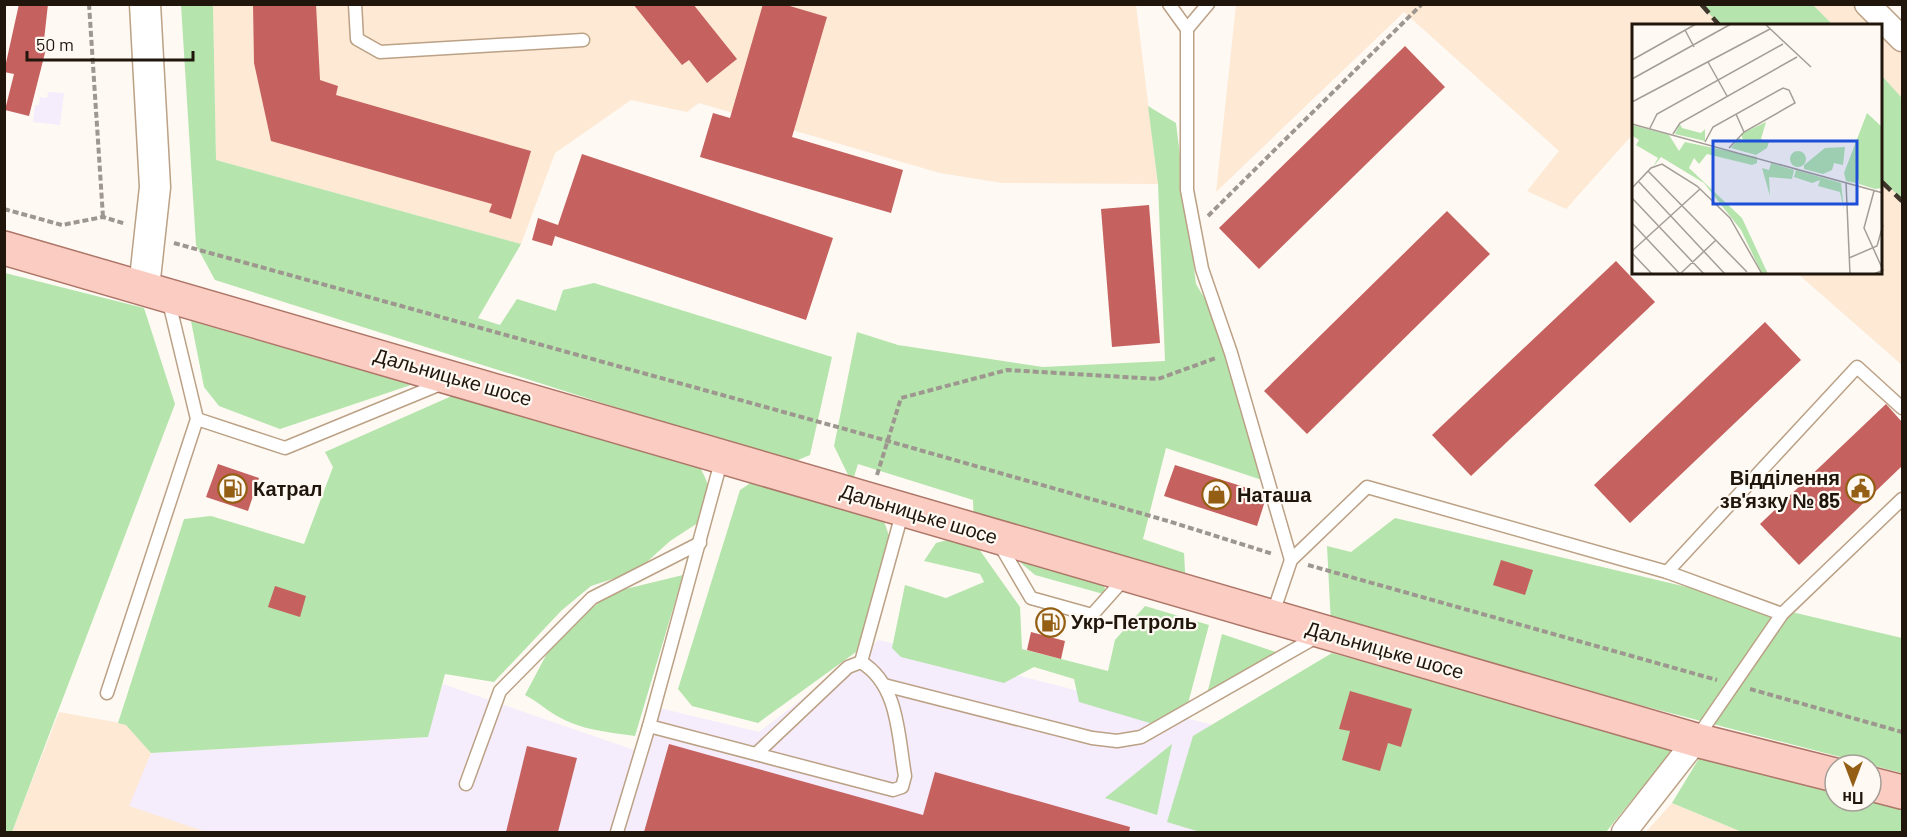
<svg xmlns="http://www.w3.org/2000/svg" width="1907" height="837" viewBox="0 0 1907 837" font-family="Barlow,sans-serif">
<style>
.commercial{fill:#f5ecfc}
.built{fill:#fde9d4}
.green{fill:#b5e4ac}
.building{fill:#c5615f}
.lines{fill:none;stroke-linecap:round;stroke-linejoin:round}
.service-casing{stroke:#bba185;stroke-width:15}
.minor-casing{stroke:#bba185;stroke-width:27}
.tertiary-casing{stroke:#bba185;stroke-width:33}
.primary-casing{stroke:#ad7668;stroke-width:36}
.path{stroke:#9e978f;stroke-width:4;stroke-dasharray:6 3;stroke-linecap:butt}
.service{stroke:#fff;stroke-width:12}
.minor{stroke:#fff;stroke-width:24}
.tertiary{stroke:#fff;stroke-width:30}
.primary{stroke:#fbccc2;stroke-width:33}
.rail{stroke:#3f362c;stroke-width:4.5;stroke-dasharray:12 6;stroke-linecap:butt}
.labels{text-anchor:middle;stroke-width:4.5;stroke-linejoin:round;paint-order:stroke}
.street-label{font-size:20px;fill:#20160c;stroke:#fef9f3}
.poi-label{font-size:20px;font-weight:bold;fill:#20160c;stroke:#fef9f3;text-anchor:start}
.inset-road{fill:none;stroke:#a59e97;stroke-width:1.5}
.view{fill:#1d4ed8;fill-opacity:0.15;stroke:#1d4ed8;stroke-width:3}
.inset-edge{fill:none;stroke:#20160c;stroke-width:3}
</style>
<rect width="100%" height="100%" fill="#fef9f3"/>
<g class="commercial">
<path d="M48 92 64 93 60 125 33 122 35 105H39L40 97 47 98Z"/>
<path d="M879 640 1311 750 1285 832H206L128 806 151 753 427 737 443 684 634 750 651 706 759 732Z"/>
</g>
<g class="built">
<path d="M1707 4 1729 25 1634 26V133L1566 209 1527 191 1559 151 1404 12 1216 192 1236 5Z"/>
<path d="M213 5H1136L1158 184 1002 183 940 173 699 103 687 112 631 100 555 153 521 244 216 160Z"/>
<path d="M1813 5H1854L1877 25H1833Z"/>
<path d="M1882 30 1902 50V98L1882 76Z"/>
<path d="M1882 173 1902 194V365L1797 273H1882Z"/>
<path d="M59 712 126 724 151 753 129 806 206 832H12Z"/>
<path d="M1672 803 1742 832H1646Z"/>
</g>
<g class="green">
<path d="M181 5H213L216 160 521 244 478 318 500 325 517 299 556 311 563 290 594 283 832 357 810 455 791 463 215 280 196 245Z"/>
<path d="M1701 5H1813L1833 25H1720Z"/>
<path d="M1882 76 1902 98V199L1882 180Z"/>
<path d="M1148 106 1176 123 1196 284 1211 309 1262 480 1166 448 1143 539 1184 553 1186 588 974 525 973 500 858 464 852 483 834 446 857 332 898 345 1043 367 1165 361 1158 184Z"/>
<path d="M5 273 144 308 175 404 12 832H4Z"/>
<path d="M191 321 411 385 280 429 219 406 204 387Z"/>
<path d="M454 395 696 461C708 480 714 495 707 517L670 541 637 571 591 586 561 611 494 682 445 674 428 737 151 753 126 725 118 723 184 519 211 516 304 544 333 467 325 452Z"/>
<path d="M755 480 882 515 889 536V553L856 652 758 723 692 706 678 689 740 490Z"/>
<path d="M1395 518 1902 638V773L1331 625 1327 546 1351 552Z"/>
<path d="M951 539 979 549 1020 607 1022 649 1108 671 1115 640 1145 606 1209 625 1187 707 1150 723 1079 702 1074 679 1034 667 1004 683 901 657 892 648 905 585 946 598 984 582 980 574 924 561 936 543Z"/>
<path d="M1022 554 1101 577 1107 595 1035 575 1021 563Z"/>
<path d="M683 575 635 736C607 732 581 730 557 716 546 710 537 701 525 695L552 644 576 620 613 592Z"/>
<path d="M1222 634 1282 654 1206 698Z"/>
<path d="M1332 653 1676 746 1606 832H1200L1167 822 1193 736Z"/>
<path d="M1172 744 1157 815 1105 798Z"/>
<path d="M1701 755 1835 787V801L1902 803V832H1742L1672 803Z"/>
</g>
<g class="building">
<path d="M19 4H48L44 40 48 41 29 116 5 110 14 74 4 72Z"/>
<path d="M253 4H316L320 80 338 86 336 95 531 151 511 219 489 212 492 204 271 141 254 63Z"/>
<path d="M633 4H693L737 59 707 83 689 60 682 65Z"/>
<path d="M763 4H783L827 17 792 137 903 170 891 213 700 157 713 113 730 118Z"/>
<path d="M1405 46 1445 87 1259 269 1219 228Z"/>
<path d="M582 154 833 238 806 320 555 236 552 246 532 240 538 218 558 225Z"/>
<path d="M1149 205 1160 343 1112 347 1101 209Z"/>
<path d="M1447 211 1490 254 1307 434 1264 391Z"/>
<path d="M1616 261 1655 302 1471 476 1432 435Z"/>
<path d="M1765 322 1801 360 1630 523 1594 485Z"/>
<path d="M1886 404 1902 422V466L1799 565 1760 524Z"/>
<path d="M218 464 259 478 248 511 206 497Z"/>
<path d="M1175 465 1263 493 1265 501 1257 526 1164 496Z"/>
<path d="M1501 560 1533 570 1525 595 1493 585Z"/>
<path d="M275 586 306 596 300 617 268 607Z"/>
<path d="M1031 632 1065 641 1061 659 1027 650Z"/>
<path d="M1350 691 1412 709 1401 747 1388 743 1380 771 1342 760 1350 731 1339 729Z"/>
<path d="M669 744 923 815 935 772 1130 827 1129 832H644Z"/>
<path d="M527 746 577 758 558 832H506Z"/>
</g>
<g class="lines">
<defs>
<g id="service">
<path d="M355 4 357 39 380 52 583 40"/>
<path d="M1169 4 1187 29V190L1202 269 1231 353 1291 560"/>
<path d="M1187 29 1208 4"/>
<path d="M197 419 285 448 443 383"/>
<path d="M1000 545 1031 598 1092 615 1125 578"/>
<path d="M1667 572 1782 614"/>
<path d="M1272 616 1291 560 1367 487 1667 572 1857 367 1902 408"/>
<path d="M861 662 903 510"/>
<path d="M884 685 1092 738 1117 741 1141 737 1318 636"/>
<path d="M107 693 197 419 168 298"/>
<path d="M649 726 893 790 902 787 905 776C898 736 899 685 861 662L848 667 756 754"/>
<path d="M1696 739 1782 614 1902 499"/>
<path d="M466 784 500 691 592 598 700 543"/>
<path d="M617 832 649 726 722 458"/>
</g>
<g id="minor">
<path d="M1867 4 1902 39"/>
<path d="M1624 832 1696 740"/>
</g>
<path id="tertiary" d="M144 288 155 187 145 4"/>
<g id="primary">
<path d="M4 248 1696 740 1835 775"/>
<path d="M1871 784 1902 792"/>
</g>
</defs>
<use href="#service" class="service-casing"/>
<use href="#minor" class="minor-casing"/>
<use href="#tertiary" class="tertiary-casing"/>
<use href="#primary" class="primary-casing"/>
<g class="path">
<path d="M89 4 103 217"/>
<path d="M4 209 62 225 103 217 126 224"/>
<path d="M1208 216 1422 4"/>
<path d="M174 243 888 441 1168 521 1273 554"/>
<path d="M877 475 901 398 1007 370 1158 379 1216 358"/>
<path d="M1308 565 1717 680"/>
<path d="M1750 689 1902 732"/>
</g>
<use href="#service" class="service"/>
<use href="#minor" class="minor"/>
<use href="#tertiary" class="tertiary"/>
<use href="#primary" class="primary"/>
<g class="rail">
<path d="M1701 4 1720 26"/>
<path d="M1882 182 1902 201"/>
</g>
</g>
<defs>
<symbol id="fuel-ring" viewBox="-11 -11 22 22"><circle r="9.5" fill="#fef9f3" stroke="#945f14" stroke-width="1.5"/><path d="M-5.5-6h7V0h2V4h1.3V-2.5L3-4.5l.8-.8L6-3V5H2.5V1h-1V6h-7ZM-4.2-4.7v3.2H.2V-4.7Z" fill="#945f14"/></symbol>
<symbol id="civic-ring" viewBox="-11 -11 22 22"><circle r="9.5" fill="#fef9f3" stroke="#945f14" stroke-width="1.5"/><path d="M-.6-6.5H3V-4.5H.6V-3L4-1V1h2V6H-6V1h2V-1L-.6-3ZM-1.2 2.5V6h2.4V2.5Z" fill="#945f14"/></symbol>
<symbol id="shop-ring" viewBox="-11 -11 22 22"><circle r="9.5" fill="#fef9f3" stroke="#945f14" stroke-width="1.5"/><path d="M-5-2.5h2.3a2.7 3.5 0 0 1 5.4 0H5L5.5 6h-11ZM-1.5-2.5h3a1.5 2.3 0 0 0-3 0Z" fill="#945f14"/></symbol>
</defs>
<g fill-rule="evenodd">
<use href="#fuel-ring" x="216" y="472" width="33" height="33"/>
<use href="#civic-ring" x="1844" y="472" width="33" height="33"/>
<use href="#shop-ring" x="1200" y="478" width="33" height="33"/>
<use href="#fuel-ring" x="1034" y="606" width="33" height="33"/>
</g>
<g class="labels">
<g class="street-label">
<text transform="translate(453 377) rotate(16)" y="7">Дальницьке шосе</text>
<text transform="translate(919 514) rotate(17)" y="7">Дальницьке шосе</text>
<text transform="translate(1385 650) rotate(16)" y="7">Дальницьке шосе</text>
</g>
<g class="poi-label">
<text x="1840" y="485" text-anchor="end">Відділення<tspan x="1840" dy="23">зв'язку № 85</tspan></text>
<text x="253" y="496">Катрал</text>
<text x="1237" y="502">Наташа</text>
<text x="1071" y="629">Укр-Петроль</text>
</g>
</g>
<g transform="translate(1632 24)">
<rect width="250" height="250" fill="#fef9f3"/>
<path d="M235 89 250 103V164L243 165 227 160V155L224 159 214 157 212 149ZM134 98 129 115 137 118 135 124 124 131 99 124 107 114 111 116 109 110ZM48 100 50 104 69 109 73 105V117L43 110ZM0 101 37 111 47 127 53 118 125 133V139L120 141 75 130 67 140 62 134 57 144 110 194 136 250H130L109 206 72 159 29 133 21 143 26 134 4 121 7 116 1 112ZM213 123 211 141 202 139 200 146 191 150 172 145V141L193 124ZM158 135a8 8 0 1 1 16 0a8 8 0 1 1-16 0ZM139 139 162 146 160 155 137 153 138 172 130 144 137 146ZM164 146 209 159 212 186 208 168 186 162 188 156 180 159 162 153Z" fill="#b5e4ac"/>
<path class="inset-road" d="M133 0 179 43M53 6 62 23M0 36 64 0M76 38 95 72M0 55 99 0M0 78 138 5M104 90 112 108M0 100 251 169M18 104 25 90 151 20M41 110 48 99 165 33M73 118 81 103 151 64 157 66 163 79 112 108 97 124M16 147 115 248M7 158 93 250M214 158 218 250M0 164 19 144 30 140 65 162 98 194 130 250M0 174 72 250M0 199 48 250M0 227 68 165M0 229 20 250M217 234 245 222 251 201M48 250 84 216M242 250 251 246 232 204 242 167"/>
<path class="view" d="M81 117H225V180H81Z"/>
<rect width="250" height="250" class="inset-edge"/>
</g>
<rect width="1907" height="837" fill="none" stroke="#20160c" stroke-width="12"/>
<g transform="translate(1853 783) rotate(180)"><circle r="28" fill="#fef9f3" stroke="#a59e97" stroke-width="1.5"/>
<path d="M0-4.5L10 22L0 15L-10 22Z" fill="#945f14"/>
<text y="-9" font-size="16" font-weight="bold" text-anchor="middle" fill="#20160c">Пн</text>
</g>
<path d="M27 51v9h166v-9" fill="none" stroke="#20160c" stroke-width="3"/>
<text x="36" y="51" font-size="18" fill="#20160c" stroke="#fef9f3" stroke-width="4.5" paint-order="stroke">50 m</text>
</svg>
